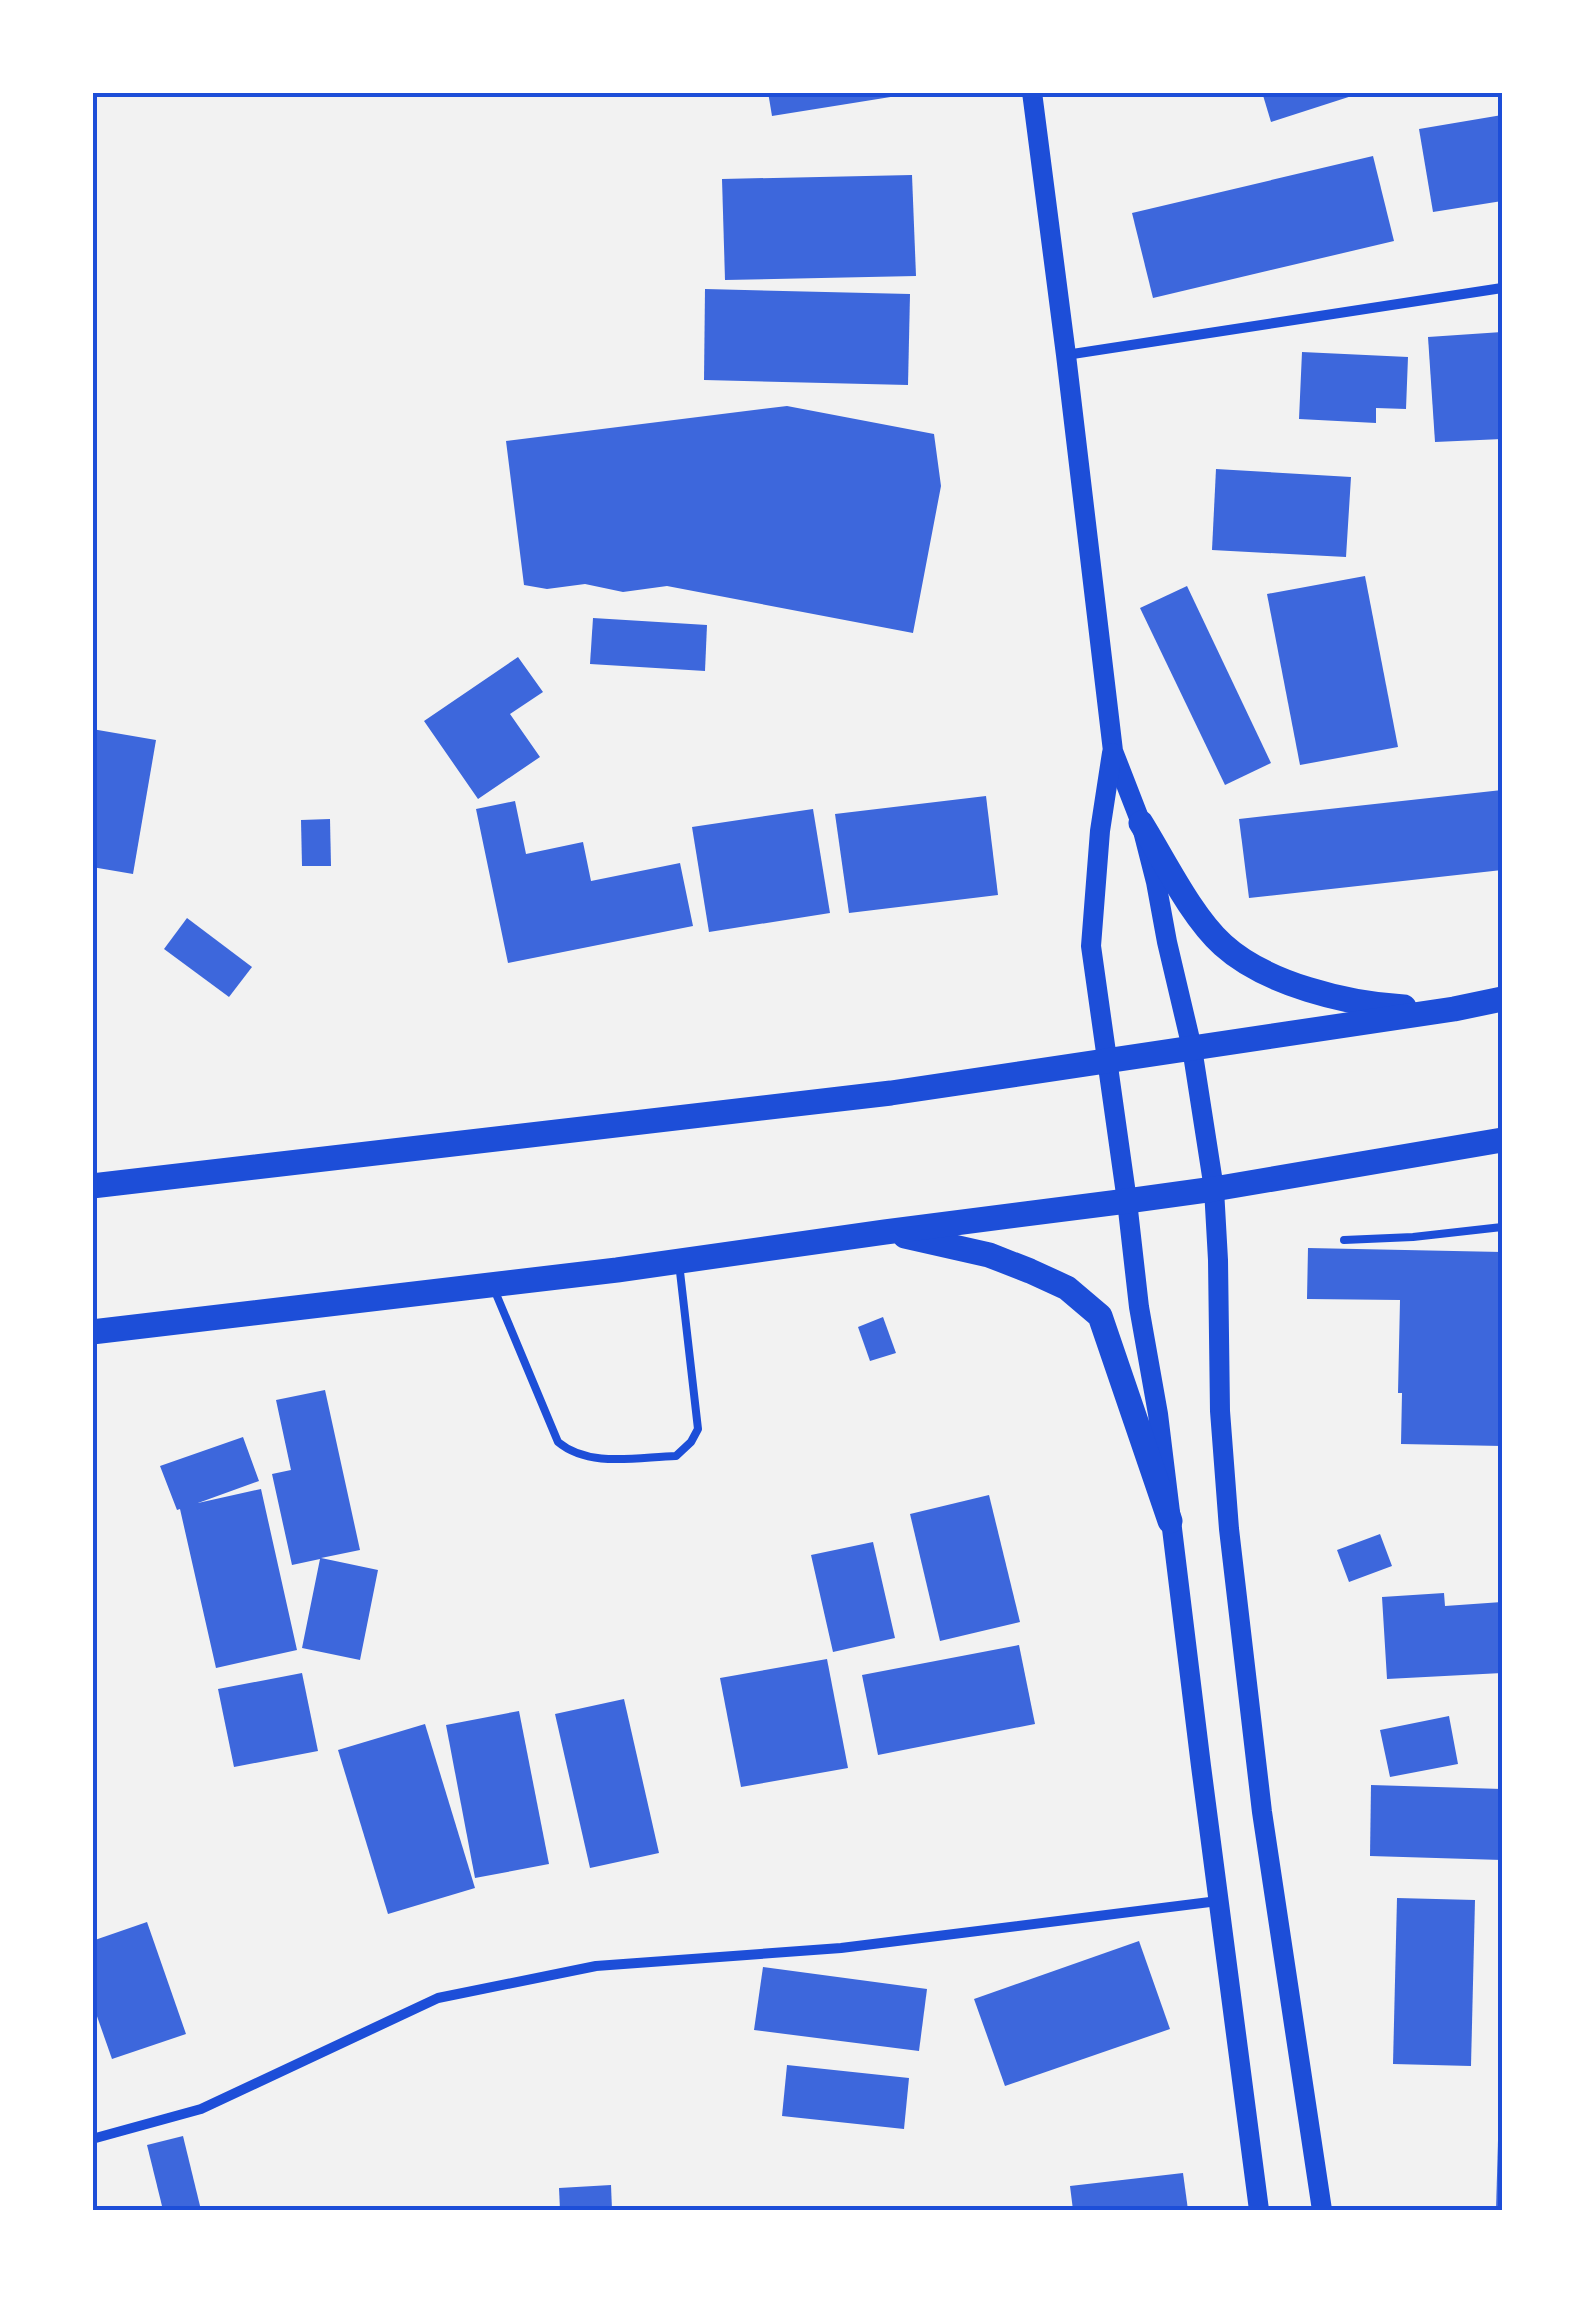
<svg xmlns="http://www.w3.org/2000/svg" width="1595" height="2303" viewBox="0 0 1595 2303" font-family="Cabin,sans-serif">
<style>
.building{fill:#3d67dc}
.lines{fill:none;stroke-linecap:round;stroke-linejoin:round}
.service{stroke:#1d4ed8;stroke-width:8}
.minor{stroke:#1d4ed8;stroke-width:10}
.secondary{stroke:#1d4ed8;stroke-width:20}
.primary{stroke:#1d4ed8;stroke-width:25}
.neatline{fill:none;stroke:#1d4ed8;stroke-width:4}
</style>
<rect width="100%" height="100%" fill="#f2f2f2"/>
<g class="building">
<path d="M768 92H903V95L772 116Z"/>
<path d="M1262 92H1361V93L1271 122Z"/>
<path d="M1502 115V201L1433 212 1419 129Z"/>
<path d="M1373 156 1394 241 1153 298 1132 213Z"/>
<path d="M912 175 916 276 725 280 722 179Z"/>
<path d="M705 289 910 294 908 385 704 380Z"/>
<path d="M1502 332V439L1435 442 1428 337Z"/>
<path d="M1302 352 1408 357 1406 409 1376 408V423L1299 419Z"/>
<path d="M787 406 934 434 941 486 913 633 667 586 623 592 585 584 547 589 524 585 506 441Z"/>
<path d="M1216 469 1351 477 1346 557 1212 550Z"/>
<path d="M1365 576 1398 747 1300 765 1267 594Z"/>
<path d="M1187 586 1271 763 1225 785 1140 608Z"/>
<path d="M593 618 707 625 705 671 590 664Z"/>
<path d="M518 657 543 692 510 714 540 757 478 799 424 721Z"/>
<path d="M92 729 156 740 133 874 92 867Z"/>
<path d="M1502 790V870L1249 898 1239 819Z"/>
<path d="M986 796 998 895 849 913 835 814Z"/>
<path d="M515 801 526 854 583 842 591 881 680 863 693 926 508 963 476 809Z"/>
<path d="M813 809 830 913 709 932 692 827Z"/>
<path d="M330 819 331 866H302L301 820Z"/>
<path d="M187 918 252 967 229 997 164 949Z"/>
<path d="M1308 1248 1502 1252V1446L1401 1444 1402 1393H1398L1400 1300 1307 1299Z"/>
<path d="M883 1317 896 1353 870 1361 858 1327Z"/>
<path d="M325 1390 360 1550 321 1558 378 1570 360 1660 302 1648 320 1559 292 1565 272 1474 291 1470 276 1400Z"/>
<path d="M243 1437 259 1481 198 1503 261 1489 297 1650 216 1668 180 1509 177 1510 160 1466Z"/>
<path d="M989 1495 1020 1622 940 1641 910 1514Z"/>
<path d="M1380 1534 1392 1566 1349 1582 1337 1550Z"/>
<path d="M873 1542 895 1638 833 1652 811 1555Z"/>
<path d="M1444 1593 1445 1606 1502 1602V1673L1387 1679 1382 1597Z"/>
<path d="M1019 1645 1035 1724 878 1755 862 1675Z"/>
<path d="M827 1659 848 1768 741 1787 720 1678Z"/>
<path d="M302 1673 318 1751 234 1767 218 1689Z"/>
<path d="M624 1699 659 1853 590 1868 555 1714Z"/>
<path d="M519 1711 549 1864 475 1878 446 1725Z"/>
<path d="M1449 1716 1458 1764 1390 1777 1380 1730Z"/>
<path d="M425 1724 475 1888 388 1914 338 1750Z"/>
<path d="M1371 1785 1502 1789V1860L1370 1856Z"/>
<path d="M1397 1898 1475 1900 1471 2066 1393 2064Z"/>
<path d="M147 1922 186 2034 112 2059 92 2002V1941Z"/>
<path d="M1139 1941 1170 2029 1005 2086 974 1999Z"/>
<path d="M763 1967 927 1989 919 2051 754 2030Z"/>
<path d="M787 2065 909 2078 904 2129 782 2116Z"/>
<path d="M1499 2106H1502V2210H1496Z"/>
<path d="M183 2136 201 2210H163L147 2145Z"/>
<path d="M1183 2173 1188 2210H1073L1070 2186Z"/>
<path d="M611 2185 612 2210H560L559 2188Z"/>
</g>
<g class="lines">
<g class="service">
<path d="M1344 1240 1413 1237 1502 1227"/>
<path d="M494 1289 558 1442C589 1468 637 1457 676 1456L691 1442 698 1429 679 1263"/>
</g>
<g class="minor">
<path d="M1066 355 1502 288"/>
<path d="M92 2139 201 2109 438 1998 596 1966 841 1948 1218 1901"/>
</g>
<g class="secondary">
<path d="M1032 92 1066 355 1113 751 1141 823 1156 882 1167 942 1192 1048 1214 1189 1218 1260 1220 1411 1229 1529 1262 1812 1322 2210"/>
<path d="M1112 753 1100 831 1091 946 1127 1201 1139 1307 1158 1414 1201 1766 1259 2210"/>
</g>
<g class="primary">
<path d="M1141 823C1164 860 1191 916 1223 945 1266 984 1347 1004 1404 1007"/>
<path d="M92 1186 891 1093 1454 1009 1502 999"/>
<path d="M905 1236 989 1255 1030 1271 1067 1288 1100 1316 1170 1521"/>
<path d="M92 1332 617 1270 885 1232 1127 1201 1214 1189 1502 1140"/>
</g>
</g>
<rect width="1595" height="2303" fill="none" stroke="#ffffff" stroke-width="190"/>
<rect x="95" y="95" width="1405" height="2113" class="neatline"/>
</svg>
